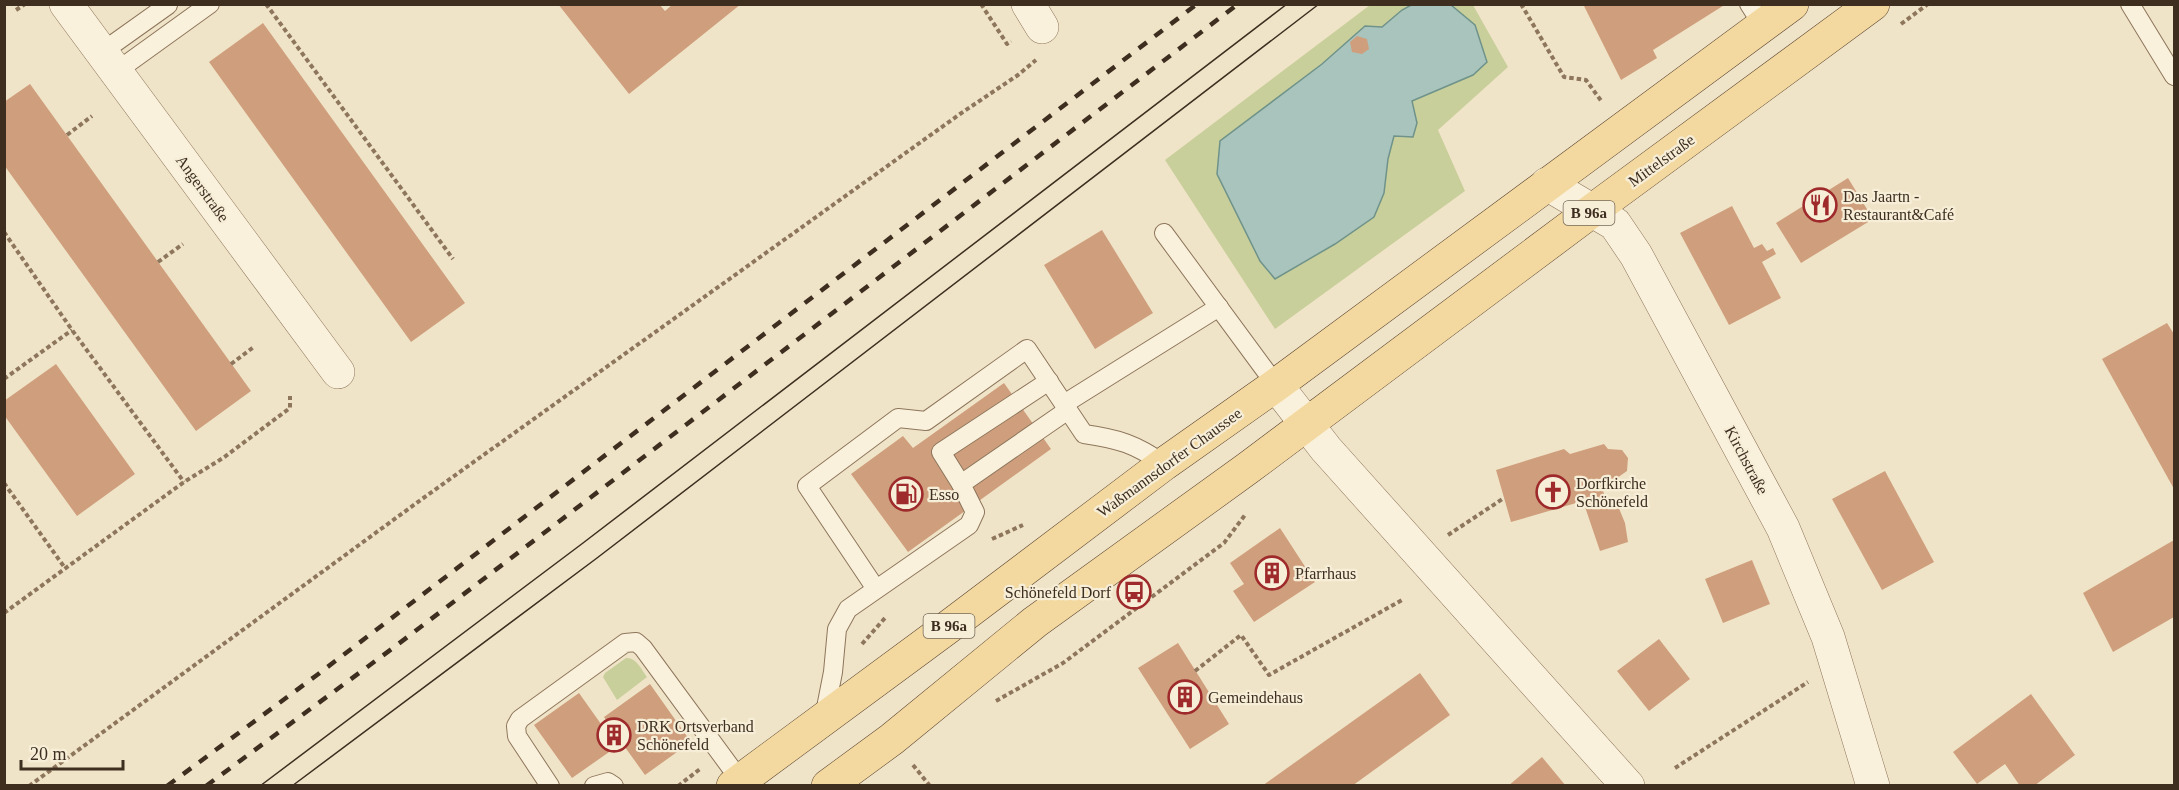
<svg xmlns="http://www.w3.org/2000/svg" width="2179" height="790" viewBox="0 0 2179 790" font-family="Georgia,serif">
<style>
.green{fill:#c9cf9b}
.water{fill:#a9c4bc;stroke:#6f938a;stroke-width:1.5}
.building{fill:#cf9f7d}
.lines{fill:none;stroke-linecap:round;stroke-linejoin:round}
.lane-casing{stroke:#8d765c;stroke-width:20}
.street-casing{stroke:#8d765c;stroke-width:34}
.primary-casing{stroke:#5b4430;stroke-width:34}
.path{stroke:#8d765c;stroke-width:4;stroke-dasharray:4.5 3;stroke-linecap:butt}
.lane{stroke:#faf1dc;stroke-width:18}
.street{stroke:#faf1dc;stroke-width:33}
.primary{stroke:#f3d9a0;stroke-width:33}
.tram{stroke:#3d2e20;stroke-width:1.5}
.rail{stroke:#3d2e20;stroke-width:4.5;stroke-dasharray:10 10;stroke-linecap:butt}
.labels{text-anchor:middle;stroke-width:4.5;stroke-linejoin:round;paint-order:stroke}
.shield{fill:#f7eed8;stroke:#756857;stroke-width:1.5}
.shield-label{font-size:15px;font-weight:bold;fill:#3d2e20}
.street-label{font-size:16px;fill:#3d2e20;stroke:#f7eed8}
.poi-label{font-size:16px;fill:#3d2e20;stroke:#f7eed8;text-anchor:start}
</style>
<rect width="100%" height="100%" fill="#f0e4c8"/>
<g class="green">
<path d="M1370 5H1473L1508 67 1438 130 1465 191 1275 329 1165 160Z"/>
<path d="M626 658C636 657 642 670 647 677L617 700 603 677 605 673Z"/>
</g>
<path class="water" d="M1413 4 1451 5 1475 25 1487 62 1473 75 1412 101 1417 123 1413 137 1394 136 1388 159 1384 193 1374 217 1335 244 1275 279 1260 261 1217 174 1220 141 1322 64 1365 26 1382 27 1402 10Z"/>
<g class="building">
<path d="M558 4H659L665 11 673 4H741L629 94Z"/>
<path d="M1583 4H1726L1653 50 1657 58 1621 80Z"/>
<path d="M263 23 465 303 411 342 209 62Z"/>
<path d="M1357 36 1367 39 1369 49 1362 54 1352 52 1350 42Z"/>
<path d="M30 84 251 391 196 431 4 165V102Z"/>
<path d="M1848 178 1873 219 1801 263 1776 223Z"/>
<path d="M1732 206 1754 248 1762 244 1767 251 1773 248 1776 254 1762 262 1781 298 1729 325 1680 233Z"/>
<path d="M1102 230 1153 313 1095 349 1044 265Z"/>
<path d="M2167 323 2174 334V489L2102 359Z"/>
<path d="M56 364 135 474 77 516 4 415V401Z"/>
<path d="M1004 383 1051 449 908 552 851 474 903 436 913 448Z"/>
<path d="M1604 444 1608 449 1622 450 1628 458 1627 471 1617 478 1619 483 1602 487 1607 504 1616 501 1625 523 1628 542 1600 551 1583 501 1511 522 1496 470 1564 449 1570 454Z"/>
<path d="M1885 471 1934 562 1882 590 1832 499Z"/>
<path d="M1280 528 1315 582 1254 622 1233 591 1244 584 1230 563Z"/>
<path d="M2174 540V617L2113 652 2083 593Z"/>
<path d="M1752 560 1770 604 1723 623 1705 579Z"/>
<path d="M1659 639 1690 679 1649 711 1617 671Z"/>
<path d="M1178 643 1229 724 1190 749 1138 668Z"/>
<path d="M1420 673 1450 715 1352 786H1262Z"/>
<path d="M650 684 691 742 645 775 622 743 572 778 534 725 579 693 601 724 606 720 604 717Z"/>
<path d="M2031 694 2075 755 2034 786H2020L2005 764 1977 784 1953 752Z"/>
<path d="M1542 757 1566 786H1508Z"/>
</g>
<g class="lines">
<defs>
<g id="lane">
<path d="M1749 4 1763 26"/>
<path d="M2130 4 2174 76"/>
<path d="M102 52 168 5"/>
<path d="M117 71 210 4"/>
<path d="M1164 233 1276 385"/>
<path d="M1064 404 1219 307"/>
<path d="M961 484 941 452 1049 381"/>
<path d="M876 589 807 486 898 418 926 421 1027 349 1084 434C1119 439 1135 444 1164 464"/>
<path d="M824 718 833 672 837 629 848 609 969 525 975 512 961 484 1068 410"/>
<path d="M550 786 517 736 516 726 520 719 625 643 636 642 643 648 740 780"/>
<path d="M594 786 608 782 614 786"/>
</g>
<g id="street">
<path d="M66 4 338 372"/>
<path d="M1028 4 1042 27"/>
<path d="M1547 184 1615 224 1636 255 1783 528 1828 637 1873 786"/>
<path d="M1276 385 1326 449 1628 786"/>
</g>
<g id="primary">
<path d="M733 786 947 628 1164 464 1276 385 1792 4"/>
<path d="M828 786 892 739 1035 622 1248 468 1593 210 1873 4"/>
</g>
</defs>
<use href="#lane" class="lane-casing"/>
<use href="#street" class="street-casing"/>
<use href="#primary" class="primary-casing"/>
<g class="path">
<path d="M266 4 453 259"/>
<path d="M981 4 1007 44 1011 41"/>
<path d="M1521 4 1564 77 1586 80 1602 102"/>
<path d="M16 10 25 4"/>
<path d="M1901 24 1928 4"/>
<path d="M67 135 92 116"/>
<path d="M4 232 72 330 184 482"/>
<path d="M158 262 183 244"/>
<path d="M231 364 255 346"/>
<path d="M4 379 72 330"/>
<path d="M4 483 65 568"/>
<path d="M1448 535 1504 498"/>
<path d="M992 539 1023 525"/>
<path d="M4 613 184 482 223 458 290 408V396"/>
<path d="M862 644 885 618"/>
<path d="M1195 671 1241 635 1269 675 1402 600"/>
<path d="M996 701 1063 663 1224 543 1245 515"/>
<path d="M913 765 930 786"/>
<path d="M1675 768 1808 682"/>
<path d="M29 786 422 499 960 114 1018 75 1036 60"/>
<path d="M678 786 700 769"/>
</g>
<use href="#lane" class="lane"/>
<use href="#street" class="street"/>
<use href="#primary" class="primary"/>
<g class="tram">
<path d="M260 786 583 543 1287 4"/>
<path d="M292 786 597 558 1319 4"/>
</g>
<g class="rail">
<path d="M167 786 317 675 1197 4"/>
<path d="M206 786 393 648 1238 4"/>
</g>
</g>
<defs>
<symbol id="restaurant-ring" viewBox="-11 -11 22 22"><circle r="9.5" fill="#f7eed8" stroke="#9e2a2b" stroke-width="1.5"/><path d="M-5-6h1v4h1v-4h1v4h1v-4h1v5L-1.5 .5V6h-2V.5L-5-1ZM5-6V6H3V1.5H1.5Q1.5-4 5-6Z" fill="#9e2a2b"/></symbol>
<symbol id="church-ring" viewBox="-11 -11 22 22"><circle r="9.5" fill="#f7eed8" stroke="#9e2a2b" stroke-width="1.5"/><path d="M-1.2-6h2.4v3.5h3.3v2.4h-3.3V6h-2.4V-.1h-3.3v-2.4h3.3Z" fill="#9e2a2b"/></symbol>
<symbol id="fuel-ring" viewBox="-11 -11 22 22"><circle r="9.5" fill="#f7eed8" stroke="#9e2a2b" stroke-width="1.5"/><path d="M-5.5-6h7V0h2V4h1.3V-2.5L3-4.5l.8-.8L6-3V5H2.5V1h-1V6h-7ZM-4.2-4.7v3.2H.2V-4.7Z" fill="#9e2a2b"/></symbol>
<symbol id="building-ring" viewBox="-11 -11 22 22"><circle r="9.5" fill="#f7eed8" stroke="#9e2a2b" stroke-width="1.5"/><path d="M-4-6H4V6H1V3H-1V6H-4ZM-2.5-4.3h1.7v1.8h-1.7ZM.8-4.3h1.7v1.8H.8ZM-2.5-1h1.7V.8h-1.7ZM.8-1h1.7V.8H.8Z" fill="#9e2a2b"/></symbol>
<symbol id="bus-ring" viewBox="-11 -11 22 22"><circle r="9.5" fill="#f7eed8" stroke="#9e2a2b" stroke-width="1.5"/><path d="M-5-6H5V4H4V6H2V4H-2V6H-4V4H-5ZM-3.5-4V0h7V-4ZM-3.5 1.2v1.5H-2V1.2ZM2 1.2v1.5H3.5V1.2Z" fill="#9e2a2b"/></symbol>
</defs>
<g fill-rule="evenodd">
<use href="#restaurant-ring" x="1801" y="186" width="38" height="38"/>
<use href="#church-ring" x="1534" y="473" width="38" height="38"/>
<use href="#fuel-ring" x="887" y="475" width="38" height="38"/>
<use href="#building-ring" x="1253" y="554" width="38" height="38"/>
<use href="#bus-ring" x="1115" y="573" width="38" height="38"/>
<use href="#building-ring" x="1166" y="678" width="38" height="38"/>
<use href="#building-ring" x="595" y="716" width="38" height="38"/>
</g>
<g class="labels">
<g class="shield">
<rect x="1563.5" y="201" width="51" height="24" rx="4.5"/>
<rect x="923.5" y="614" width="51" height="24" rx="4.5"/>
</g>
<g class="shield-label">
<text x="1589" y="218">B 96a</text>
<text x="949" y="631">B 96a</text>
</g>
<g class="street-label">
<text transform="translate(1661 160) rotate(-36)" y="6">Mittelstraße</text>
<text transform="translate(203 188) rotate(54)" y="6">Angerstraße</text>
<text transform="translate(1747 460) rotate(62)" y="6">Kirchstraße</text>
<text transform="translate(1169 462) rotate(-36)" y="6">Waßmannsdorfer Chaussee</text>
</g>
<g class="poi-label">
<text x="1843" y="202">Das Jaartn -<tspan x="1843" dy="18">Restaurant&amp;Café</tspan></text>
<text x="1576" y="489">Dorfkirche<tspan x="1576" dy="18">Schönefeld</tspan></text>
<text x="929" y="500">Esso</text>
<text x="1295" y="579">Pfarrhaus</text>
<text x="1111" y="598" text-anchor="end">Schönefeld Dorf</text>
<text x="1208" y="703">Gemeindehaus</text>
<text x="637" y="732">DRK Ortsverband<tspan x="637" dy="18">Schönefeld</tspan></text>
</g>
</g>
<rect width="2179" height="790" fill="none" stroke="#3d2e20" stroke-width="12"/>
<path d="M21 760v9h102v-9" fill="none" stroke="#3d2e20" stroke-width="3"/>
<text x="30" y="760" font-size="18" fill="#3d2e20" stroke="#f7eed8" stroke-width="4.5" paint-order="stroke">20 m</text>
</svg>
